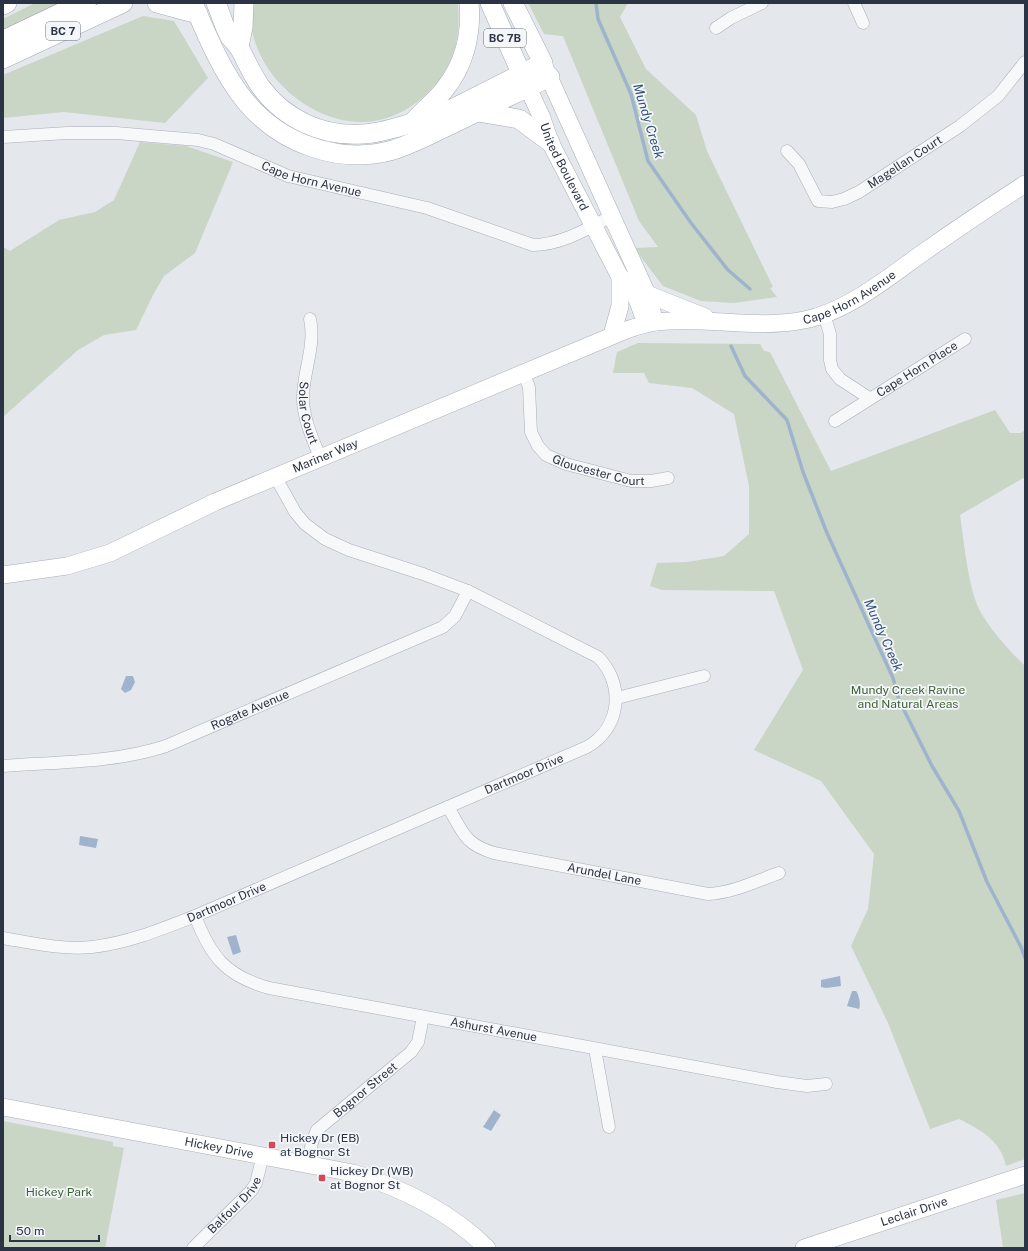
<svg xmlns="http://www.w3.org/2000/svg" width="1028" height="1251" viewBox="0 0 1028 1251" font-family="'Public Sans',sans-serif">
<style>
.green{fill:#c9d6c5}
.water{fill:#9fb4cc}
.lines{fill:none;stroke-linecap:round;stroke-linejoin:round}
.stream{stroke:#9fb4cc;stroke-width:3.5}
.street-casing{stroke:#a9aeb7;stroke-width:13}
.secondary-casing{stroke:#a9aeb7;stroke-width:18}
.primary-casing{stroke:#a3abb8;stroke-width:20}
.highway-casing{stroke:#8b94a3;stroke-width:23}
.street{stroke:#f7f8fa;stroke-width:12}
.secondary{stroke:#fff;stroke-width:17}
.primary{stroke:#fff;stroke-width:19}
.highway{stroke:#fff;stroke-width:22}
.poi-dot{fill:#d1495b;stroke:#f4f6f9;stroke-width:1.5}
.labels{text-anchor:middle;stroke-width:3.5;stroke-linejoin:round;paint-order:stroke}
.shield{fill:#f4f6f9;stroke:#676e7b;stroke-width:1}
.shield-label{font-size:11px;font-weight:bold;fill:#2b3445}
.street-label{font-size:12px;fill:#2b3445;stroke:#f4f6f9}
.park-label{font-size:12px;fill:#3f6138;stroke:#f4f6f9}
.poi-label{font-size:12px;fill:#2b3445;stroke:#f4f6f9;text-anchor:start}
.water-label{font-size:13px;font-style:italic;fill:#34527a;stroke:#f4f6f9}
</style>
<rect width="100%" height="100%" fill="#e4e7ec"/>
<g class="green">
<path d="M35 3H65L3 33V19Z"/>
<path d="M254 3H458C459 18 459 37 454 51 442 90 401 123 360 122 311 121 261 79 252 30 250 23 253 11 254 3Z"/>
<path d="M528 3H628L620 17 646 69 696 115 707 151 773 287 770 288 777 297 734 303 701 301 663 286 634 248 658 247 639 221 563 36 544 34Z"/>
<path d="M143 16 174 21 208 78 165 123 64 112 3 118V75Z"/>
<path d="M140 142 186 146 233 162 195 253 164 276 153 295 136 330 104 335 78 350 3 417V247L10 251 59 220 95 212 114 200Z"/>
<path d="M638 343 760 344 764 351 770 352 831 471 995 410 1010 433H1021L1025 430V477L960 515C964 541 968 588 980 611 992 632 1008 649 1025 666V1159L1006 1166C1001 1141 981 1130 959 1119L930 1129 888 1023 851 946 868 909 874 854 821 781 754 750 803 670 774 591 662 590 650 586 657 563 687 562 724 556 749 534V486L734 414 692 388 649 383 644 373H613L617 352Z"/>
<path d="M3 1121 113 1142V1146L124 1148 105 1248H3Z"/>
<path d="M1025 1193V1248H1003L996 1200Z"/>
</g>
<g class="water">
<path d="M126 676H133L135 682 131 690 125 693 121 689Z"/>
<path d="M80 836 98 839 96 848 79 845Z"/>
<path d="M236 935 241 952 233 955 227 937Z"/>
<path d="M840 976 841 986 826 988 821 987V980Z"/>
<path d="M852 991H856C859 995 861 1004 859 1009L847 1006Z"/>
<path d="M494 1110 501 1115 491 1131 483 1127Z"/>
</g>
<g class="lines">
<g class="stream">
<path d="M596 3 598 19 631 94 648 161 691 223 728 270 750 289"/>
<path d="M731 346 745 376 787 420 803 472 827 533 893 678 899 700 932 766 959 811 987 882 1021 947 1025 958"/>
</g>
<defs>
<g id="street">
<path d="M854 3 863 23"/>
<path d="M716 28 731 18 762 3"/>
<path id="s1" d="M3 137 67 133H116L198 140 214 144 288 176 427 208 533 245C561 245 587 229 612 216"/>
<path id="s2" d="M787 151 799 164 818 201 832 202 844 199 859 192 960 126 998 96 1025 62"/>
<path d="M824 314 830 334V360L832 369 840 379 869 398"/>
<path id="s3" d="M310 319C316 348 302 373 303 401 304 420 313 440 320 457"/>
<path id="s4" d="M523 372 529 387 531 432 538 446 546 455 566 464 631 481H651L668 478"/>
<path id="s5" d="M835 421 965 339"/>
<path d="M617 698 704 676"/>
<path id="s6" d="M3 766C57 762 114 763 166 746L443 627 455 616 468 591"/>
<path id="s7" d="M448 807C463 832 464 844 494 853L708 894C733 893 756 881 779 873"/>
<path id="s8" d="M195 916C211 957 226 976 269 988L777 1082 807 1086 826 1084"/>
<path id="s9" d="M3 938C32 943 62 950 92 947 128 943 162 929 195 916L587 747C621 728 625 684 598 657L468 591 423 574 349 550 325 539 305 524 295 512 275 476"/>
<path d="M595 1049 609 1127"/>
<path id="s10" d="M308 1164 312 1142 317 1130 411 1052 418 1042 423 1017"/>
<path id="s11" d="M193 1248 251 1191 256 1183 263 1155"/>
</g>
<g id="secondary">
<path d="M544 66 647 294 655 322"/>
<path id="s12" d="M522 75 542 118 550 142 620 277C632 284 638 300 642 313"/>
<path d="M647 294 705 317"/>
<path d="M612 335 620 306V277"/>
<path id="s13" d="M3 575 67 566 110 553 215 502 624 331C634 327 645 324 656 322 705 316 755 330 804 320 847 312 890 276 924 252 958 228 991 206 1025 184"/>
<path id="s14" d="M3 1107 353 1173C402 1188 450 1212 487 1248"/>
<path id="s15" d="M804 1248 1025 1175"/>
</g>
<g id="primary">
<path d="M157 3 198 14"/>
<path d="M193 3C207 36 223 74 246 102 281 144 339 165 393 150 412 144 429 135 446 127 481 110 515 93 550 77"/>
<path d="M216 3C221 14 224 27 230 37 233 41 237 44 240 49 246 61 252 74 260 86 284 119 322 137 363 134 387 133 409 122 434 118L543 63 513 3"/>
<path d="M490 3 521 73"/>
<path d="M3 5 7 3"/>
<path d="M239 47 243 27 244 3"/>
<path d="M3 59 123 3"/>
<path d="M478 112 519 119 550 142"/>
<path d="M414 121C423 110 435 102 444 90 464 66 472 34 469 3"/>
</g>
<path id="highway" d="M3 42 85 3"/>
</defs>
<use href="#street" class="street-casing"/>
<use href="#secondary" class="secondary-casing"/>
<use href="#primary" class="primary-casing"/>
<use href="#highway" class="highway-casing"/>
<use href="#street" class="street"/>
<use href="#secondary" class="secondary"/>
<use href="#primary" class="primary"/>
<use href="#highway" class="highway"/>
</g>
<g class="poi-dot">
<rect x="268" y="1141" width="8" height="8" rx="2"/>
<rect x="318" y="1174" width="8" height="8" rx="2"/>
</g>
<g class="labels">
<g class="shield">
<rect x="46" y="22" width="34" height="18" rx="3"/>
<rect x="484" y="29" width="42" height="18" rx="3"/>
</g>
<g class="shield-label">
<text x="63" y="35">BC 7</text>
<text x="505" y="42">BC 7B</text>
</g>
<g class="street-label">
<text dy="4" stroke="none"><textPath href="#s2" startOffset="157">Magellan Court</textPath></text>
<text dy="4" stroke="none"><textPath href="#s12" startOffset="101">United Boulevard</textPath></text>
<text dy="4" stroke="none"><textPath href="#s1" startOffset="316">Cape Horn Avenue</textPath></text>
<text dy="4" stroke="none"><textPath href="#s13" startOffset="902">Cape Horn Avenue</textPath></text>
<text dy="4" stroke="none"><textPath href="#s5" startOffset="97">Cape Horn Place</textPath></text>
<text dy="4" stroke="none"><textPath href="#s3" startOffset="95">Solar Court</textPath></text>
<text dy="4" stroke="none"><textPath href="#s13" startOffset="346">Mariner Way</textPath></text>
<text dy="4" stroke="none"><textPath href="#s4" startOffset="144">Gloucester Court</textPath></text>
<text dy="4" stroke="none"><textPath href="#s6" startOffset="256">Rogate Avenue</textPath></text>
<text dy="4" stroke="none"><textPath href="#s9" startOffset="556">Dartmoor Drive</textPath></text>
<text dy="4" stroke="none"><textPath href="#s7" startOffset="180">Arundel Lane</textPath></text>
<text dy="4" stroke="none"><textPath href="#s9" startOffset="232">Dartmoor Drive</textPath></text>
<text dy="4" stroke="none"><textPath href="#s8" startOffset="337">Ashurst Avenue</textPath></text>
<text dy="4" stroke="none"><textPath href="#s10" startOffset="98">Bognor Street</textPath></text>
<text dy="4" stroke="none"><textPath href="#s14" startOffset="220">Hickey Drive</textPath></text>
<text dy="4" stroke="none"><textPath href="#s11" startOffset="60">Balfour Drive</textPath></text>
<text dy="4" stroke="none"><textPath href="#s15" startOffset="116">Leclair Drive</textPath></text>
</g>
<g class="park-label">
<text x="908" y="694">Mundy Creek Ravine<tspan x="908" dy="14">and Natural Areas</tspan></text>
<text x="59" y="1196">Hickey Park</text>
</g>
<g class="poi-label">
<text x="280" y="1142">Hickey Dr (EB)<tspan x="280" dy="14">at Bognor St</tspan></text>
<text x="330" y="1175">Hickey Dr (WB)<tspan x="330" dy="14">at Bognor St</tspan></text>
</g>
<g class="water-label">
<text transform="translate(649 121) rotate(73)" y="5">Mundy Creek</text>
<text transform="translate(884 635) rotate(66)" y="5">Mundy Creek</text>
</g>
</g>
<rect width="1028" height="1251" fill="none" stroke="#2b3445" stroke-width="8"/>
<path d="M10 1235v6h89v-6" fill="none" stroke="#2b3445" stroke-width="2"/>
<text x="16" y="1235" font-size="12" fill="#2b3445" stroke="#f4f6f9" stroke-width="3" paint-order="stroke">50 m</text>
</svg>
